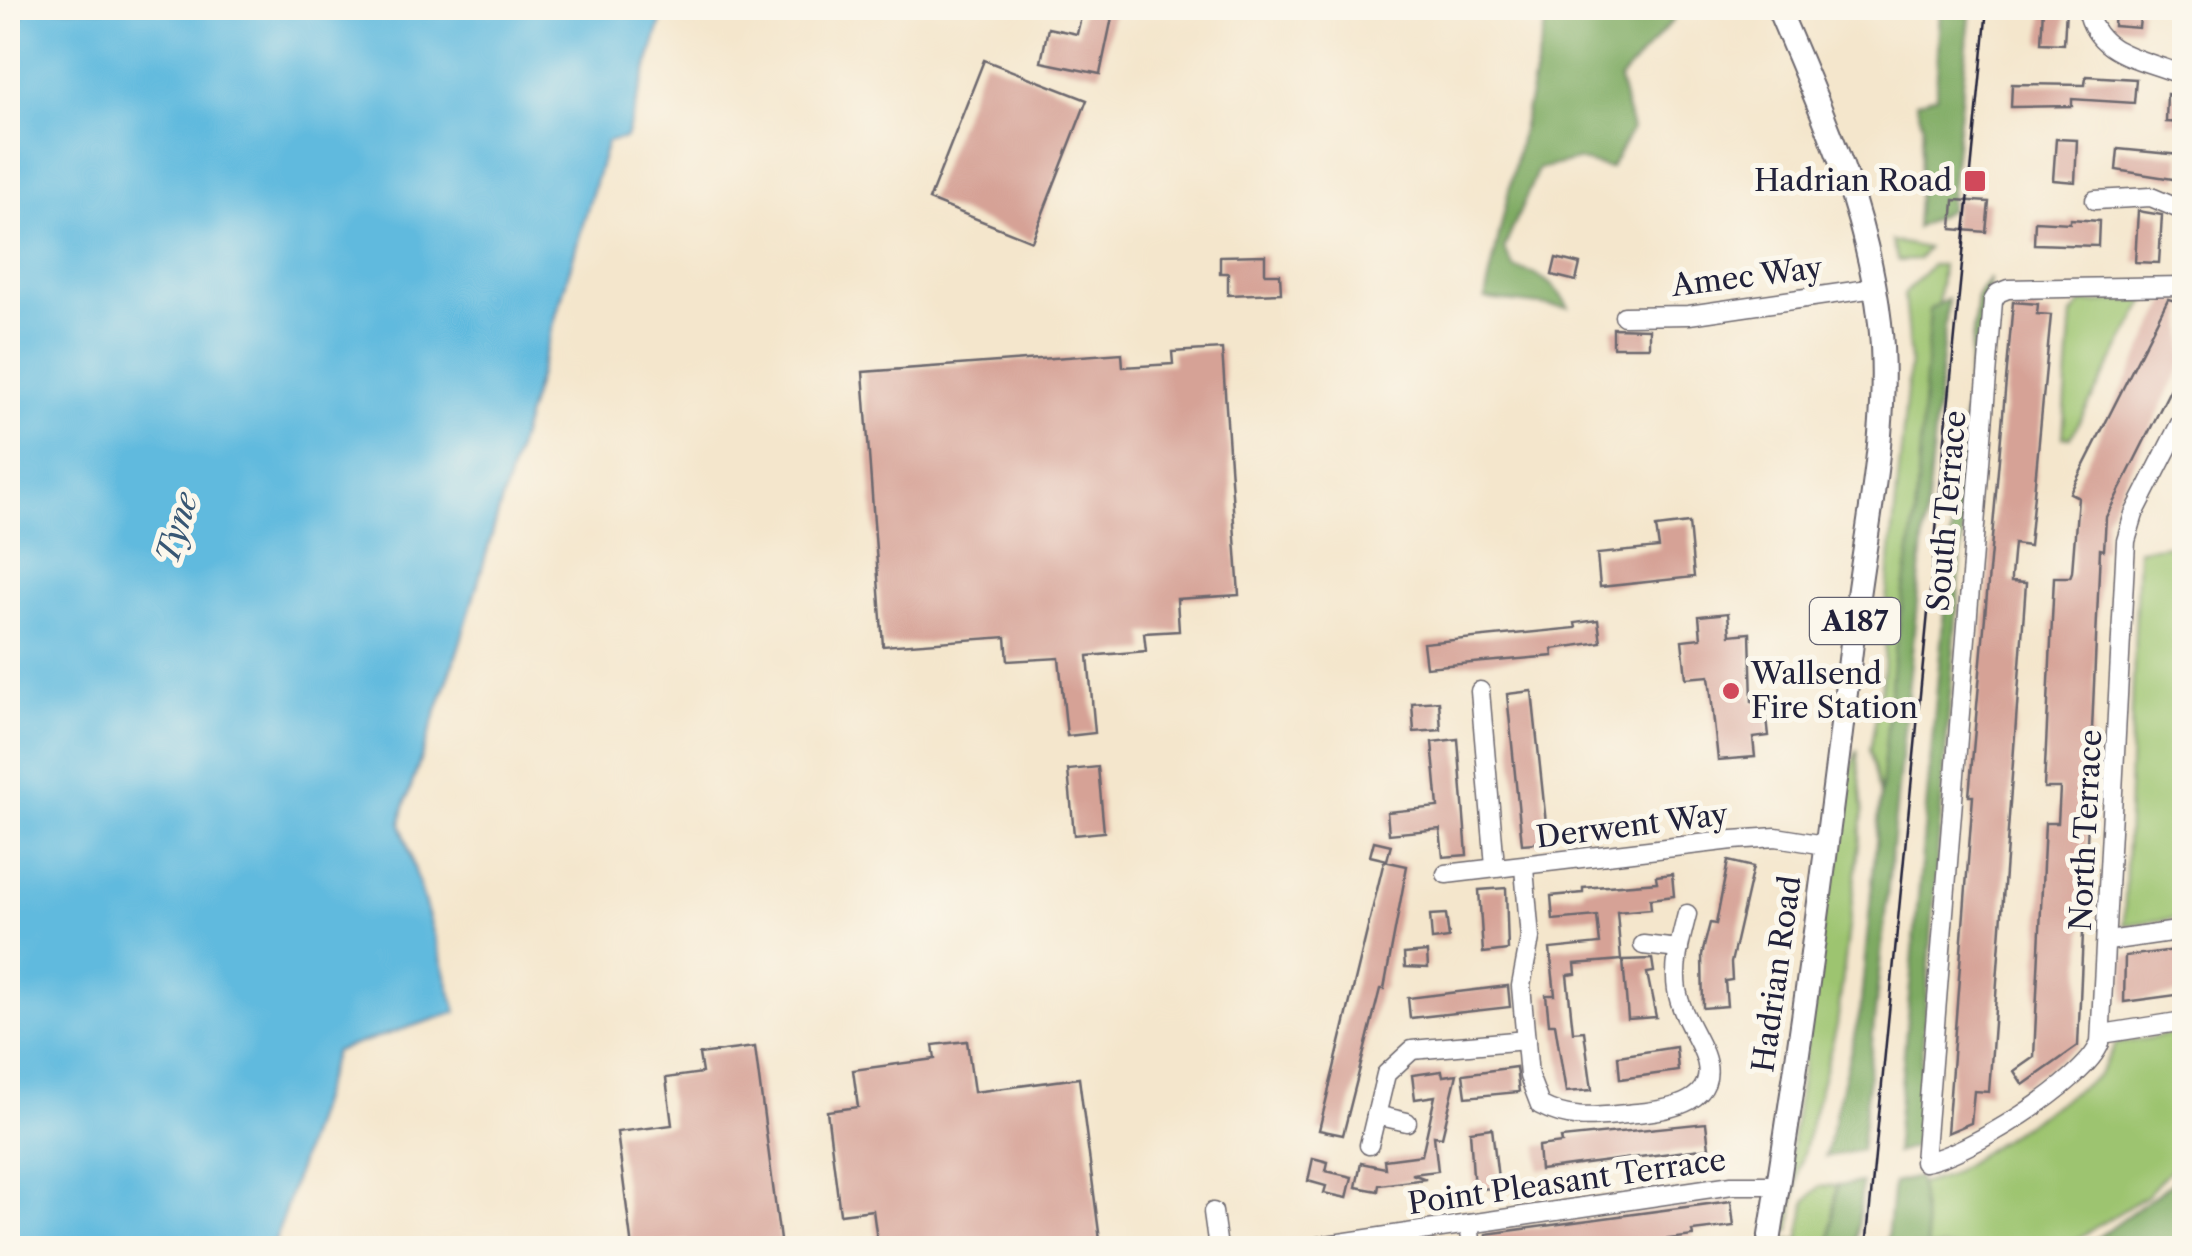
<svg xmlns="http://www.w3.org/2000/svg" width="2192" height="1256" viewBox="0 0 2192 1256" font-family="'Libre Caslon Text',serif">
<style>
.green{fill:#9dc470;stroke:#607356;stroke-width:2.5}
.forest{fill:#7eaa62;stroke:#50664e;stroke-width:2.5}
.water{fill:#61bade;stroke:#426e8c;stroke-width:2.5}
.building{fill:#d6a296}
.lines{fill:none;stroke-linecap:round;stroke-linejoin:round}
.minor-casing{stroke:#6c676e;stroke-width:21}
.major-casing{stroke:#6c676e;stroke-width:26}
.minor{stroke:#fff;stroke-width:18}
.major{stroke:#fff;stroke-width:22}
.tram{stroke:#22223b;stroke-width:2.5}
.poi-dot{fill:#d1495b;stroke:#fbf7ec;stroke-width:4}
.labels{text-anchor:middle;stroke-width:10;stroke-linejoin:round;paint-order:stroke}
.shield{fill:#fbf7ec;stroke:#636270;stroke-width:2.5}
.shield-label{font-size:28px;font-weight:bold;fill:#22223b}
.poi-label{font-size:30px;fill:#22223b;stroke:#fbf7ec;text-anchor:end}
.street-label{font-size:30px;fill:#22223b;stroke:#fbf7ec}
.water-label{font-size:32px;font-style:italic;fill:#385774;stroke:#fbf7ec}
</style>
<rect width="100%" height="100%" fill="#fbf7ec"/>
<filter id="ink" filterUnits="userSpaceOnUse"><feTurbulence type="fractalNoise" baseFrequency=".01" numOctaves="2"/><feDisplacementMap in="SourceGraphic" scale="20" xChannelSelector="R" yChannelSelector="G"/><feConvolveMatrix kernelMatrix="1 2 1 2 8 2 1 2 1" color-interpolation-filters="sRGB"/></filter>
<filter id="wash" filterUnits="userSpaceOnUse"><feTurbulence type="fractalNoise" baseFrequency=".0048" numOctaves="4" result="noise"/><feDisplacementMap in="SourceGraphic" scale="40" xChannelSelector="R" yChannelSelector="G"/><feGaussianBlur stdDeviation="2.25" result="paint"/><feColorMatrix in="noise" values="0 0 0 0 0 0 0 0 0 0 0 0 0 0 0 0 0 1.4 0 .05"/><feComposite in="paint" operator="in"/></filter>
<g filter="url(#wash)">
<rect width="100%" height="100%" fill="#f4e6cc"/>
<g class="green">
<path d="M1892 241 1927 248 1918 260 1898 261Z"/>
<path d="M1931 265H1942L1904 661 1881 800 1870 750 1884 671 1886 601 1910 361 1904 295Z"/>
<path d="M2146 300 2071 437H2063L2072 315 2082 303Z"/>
<path d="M2184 543V917L2124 925 2138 549Z"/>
<path d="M1857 749 1863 812 1837 1025 1799 1168 1790 1231 1780 1229 1837 817Z"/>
<path d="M2184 1032V1154L2146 1196 2062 1248H1921L1916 1185 1947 1176 2098 1076 2116 1044Z"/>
<path d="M1837 1185 1830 1248H1777L1779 1239 1799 1240 1806 1201 1819 1187Z"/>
</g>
<g class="forest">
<path d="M1549 8H1684L1619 80 1632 130 1610 168 1577 160 1538 169 1504 249 1514 268C1539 272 1557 286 1569 308L1485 299Z"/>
<path d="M1940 8H1971L1949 210 1916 228 1923 126 1916 102 1936 96Z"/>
<path d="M1990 278 1970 441 1915 1147 1895 1153 1950 544 1977 297Z"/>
<path d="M1948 299 1861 1150 1825 1157 1860 1012 1893 664 1915 518 1930 309Z"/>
<path d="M2184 1174V1248H2083Z"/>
<path d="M1918 1177 1928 1248H1886L1893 1183Z"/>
<path d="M1862 1183 1856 1248H1830L1837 1185Z"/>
</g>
<path class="water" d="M24 8H665L626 138 607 142 459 647 403 810 401 824 457 1012 335 1051 273 1248H8V65Z"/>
<g id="blocks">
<g class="building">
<path d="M1083 8H1114L1100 74 1041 62 1048 28 1077 34Z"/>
<path d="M2043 8H2066L2064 44 2041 43Z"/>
<path d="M2115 8H2141L2139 28 2114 26Z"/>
<path d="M984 60 1087 100 1032 241 929 200Z"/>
<path d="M2086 76 2136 79 2134 103 2072 99V106L2011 107 2012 84 2085 85Z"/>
<path d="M2167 94 2184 96V123L2166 122Z"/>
<path d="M2056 139 2077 140 2075 182 2053 180Z"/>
<path d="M2118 149 2180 155 2179 180 2116 170Z"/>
<path d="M1954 200 1989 202 1986 232 1952 229Z"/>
<path d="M2138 211 2162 215 2159 263 2135 262Z"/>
<path d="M2070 219 2099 221 2098 246 2034 244 2035 221 2070 223Z"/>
<path d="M1265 255V274H1280L1281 293 1228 295V273H1220V256Z"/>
<path d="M1556 258 1580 264 1576 281 1552 275Z"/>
<path d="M2168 299 2184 303V362L2106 517 2104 550 2100 549 2078 1046 2023 1085 2014 1071 2034 1057 2045 823H2058L2060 788H2044L2054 577H2070L2072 572 2078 497 2070 493Z"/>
<path d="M2013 302 2038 304 2037 314 2051 315 2029 546 2014 544 2011 577V582L2026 583 1989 1092 1974 1091 1971 1123 1947 1133 1973 796H1969Z"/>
<path d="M1613 328 1649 329V347H1613Z"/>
<path d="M1222 349 1239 595 1177 599 1179 631 1144 633 1146 651 1088 656 1095 733 1067 736 1059 658 1008 661 1006 637 883 646 863 372 1122 353 1123 367 1173 364 1172 352Z"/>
<path d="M1689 523 1694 577 1600 587 1597 554 1659 548 1656 527Z"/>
<path d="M1728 613 1730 635 1750 633 1752 702 1765 700 1769 736 1753 738 1755 757 1718 760 1709 676 1686 678 1682 640 1701 638 1699 616Z"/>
<path d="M1598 620 1601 642 1552 649 1553 656 1426 667 1423 643 1576 628 1575 623Z"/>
<path d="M1532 691 1548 842 1522 844 1507 694Z"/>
<path d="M1439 701 1441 730 1414 732 1412 703Z"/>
<path d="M1458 739 1467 855 1443 857 1440 829 1389 834 1387 812 1438 807 1432 742Z"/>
<path d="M1098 767 1104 832 1074 835 1068 770Z"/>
<path d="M1374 841 1391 845 1387 860 1370 856Z"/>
<path d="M1384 861 1407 866 1384 989H1380L1343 1135 1319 1130Z"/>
<path d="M1728 861 1753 867 1731 963 1732 980 1725 981 1727 1006 1703 1008 1702 955 1710 923 1716 924Z"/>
<path d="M1672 874 1674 896 1650 899 1651 909 1617 912 1621 960 1575 964 1576 974 1567 975 1573 1032 1584 1031 1592 1090 1566 1092 1555 1024H1549L1546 995H1555L1550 949 1600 944 1597 916 1553 920 1551 896 1583 893V888L1657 882 1656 876Z"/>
<path d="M1506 888 1508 950 1483 953 1479 890Z"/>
<path d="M1446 914 1449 938 1432 940 1430 915Z"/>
<path d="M2184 949V994L2124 1002 2125 956Z"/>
<path d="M1427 952 1428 968 1405 967 1404 954Z"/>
<path d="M1652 959 1654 972 1647 973 1656 1017 1628 1019 1623 960Z"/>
<path d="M1508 986 1510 1007 1410 1018 1408 998Z"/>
<path d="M967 1041 974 1092 1079 1078 1101 1248H878L873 1210 840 1214 827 1111 858 1107 853 1070 935 1059 933 1045Z"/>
<path d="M755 1047 781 1248H689L688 1241 632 1248 617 1132 672 1125 666 1078 702 1073 699 1054Z"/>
<path d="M1676 1047 1678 1071 1620 1079 1618 1056Z"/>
<path d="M1516 1067 1519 1092 1466 1097 1463 1074Z"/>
<path d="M1442 1071 1443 1076 1457 1074 1442 1137 1434 1136 1438 1171 1412 1174 1426 1179 1379 1185 1378 1191 1356 1187 1361 1163 1385 1168 1384 1160 1422 1155 1435 1096 1415 1099 1412 1075Z"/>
<path d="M1706 1123 1709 1148 1540 1170 1538 1146 1562 1143 1561 1138Z"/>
<path d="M1492 1128 1499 1187 1474 1190 1470 1131Z"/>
<path d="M1313 1158 1328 1162 1326 1171 1352 1177 1347 1198 1324 1193 1326 1186 1308 1181Z"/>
<path d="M1731 1201 1734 1226 1692 1231 1693 1236 1599 1248H1487L1486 1234Z"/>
</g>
</g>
</g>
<g filter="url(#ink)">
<use href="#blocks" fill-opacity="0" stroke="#6c676e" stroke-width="2.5"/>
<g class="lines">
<defs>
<g id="minor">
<path d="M2087 8C2096 58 2145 58 2184 76"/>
<path d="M2095 200 2151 197 2184 211"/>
<path d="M2184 286 2008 289 1998 293 1993 301 1924 1162C1965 1156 2085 1082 2100 1043L2126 541 2134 514 2184 416"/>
<path d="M1624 316 1689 315 1875 288"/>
<path d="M1480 691 1495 866"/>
<path d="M1524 868 1530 938 1521 986 1529 1076 1540 1105C1574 1123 1599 1116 1637 1113 1669 1110 1722 1102 1704 1054 1695 1032 1681 1014 1677 990 1673 965 1681 938 1687 914"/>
<path d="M1446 874 1733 840 1776 837 1825 845"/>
<path d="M2108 941 2184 930"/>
<path d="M1643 945 1679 949"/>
<path d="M2102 1034 2184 1021"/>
<path d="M1376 1115 1407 1122"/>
<path d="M1369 1145 1386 1074 1412 1050 1526 1040"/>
<path d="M1213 1212 1218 1248"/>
<path d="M1469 1224 1472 1248"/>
<path d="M1306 1248 1732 1185H1778"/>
</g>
<path id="major" d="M1768 1248C1802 1039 1830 828 1855 618 1867 522 1891 419 1880 323 1867 209 1822 112 1778 8"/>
</defs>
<use href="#minor" class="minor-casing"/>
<use href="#major" class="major-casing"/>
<use href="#minor" class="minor"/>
<use href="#major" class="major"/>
<path class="tram" d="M1866 1248 1987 8"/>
</g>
</g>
<g class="poi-dot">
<rect x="1963" y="169" width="24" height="24" rx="5"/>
<circle cx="1731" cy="691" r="10"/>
</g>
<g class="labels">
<rect class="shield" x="1810" y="598" width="90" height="46" rx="8"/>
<g class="shield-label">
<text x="1855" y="631">A187</text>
</g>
<g class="poi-label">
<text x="1952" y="191">Hadrian Road</text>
<text x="1751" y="684" text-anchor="start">Wallsend<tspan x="1751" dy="34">Fire Station</tspan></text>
</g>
<g class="street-label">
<text transform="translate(1747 277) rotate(-7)" y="10">Amec Way</text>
<text transform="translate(1947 511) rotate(-85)" y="10">South Terrace</text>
<text transform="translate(1632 826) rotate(-7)" y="10">Derwent Way</text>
<text transform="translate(2086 830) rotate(-87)" y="10">North Terrace</text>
<text transform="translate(1777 974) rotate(-82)" y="10">Hadrian Road</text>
<text transform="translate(1567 1182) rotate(-8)" y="10">Point Pleasant Terrace</text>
</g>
<g class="water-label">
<text transform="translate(177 528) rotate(-73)" y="11">Tyne</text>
</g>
</g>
<rect width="2192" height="1256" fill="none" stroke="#fbf7ec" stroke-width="40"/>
</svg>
